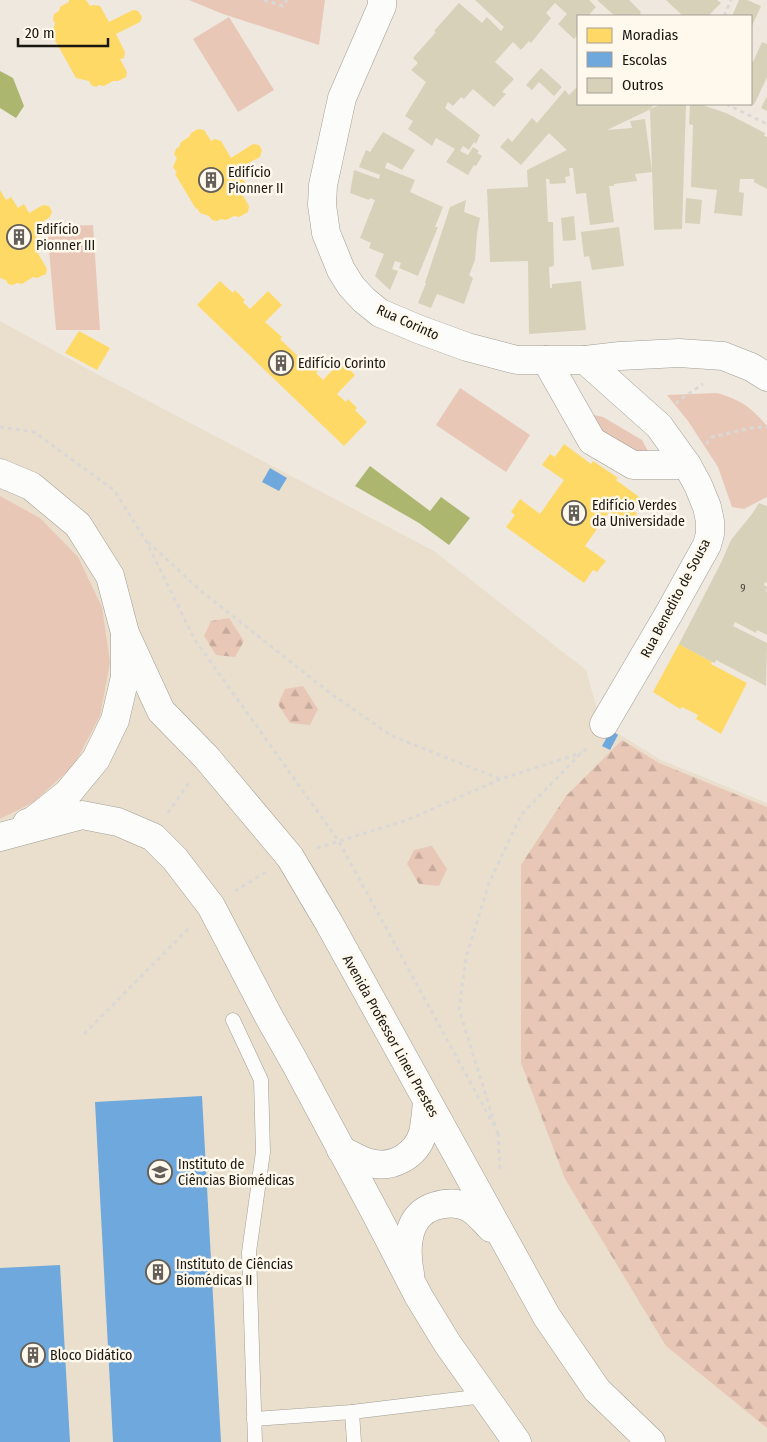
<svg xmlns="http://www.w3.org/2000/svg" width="767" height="1442" viewBox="0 0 767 1442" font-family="'Fira Sans Condensed',sans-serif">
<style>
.built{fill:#eadfcd}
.green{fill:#e9c7b6}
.forest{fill:url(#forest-firs)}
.water{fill:#adb66f}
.homes{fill:#ffd966}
.schools{fill:#6fa8dc}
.building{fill:#d7d1b9}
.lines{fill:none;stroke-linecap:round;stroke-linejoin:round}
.lane-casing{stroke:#a19d95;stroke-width:15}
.street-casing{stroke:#a19d95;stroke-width:29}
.secondary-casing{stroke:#a19d95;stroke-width:29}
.path{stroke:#dad8d6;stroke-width:3;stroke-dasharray:4 4;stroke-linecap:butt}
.lane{stroke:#fcfcfa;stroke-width:14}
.street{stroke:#fcfcfa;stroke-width:28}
.secondary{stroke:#fcfcfa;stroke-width:28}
.labels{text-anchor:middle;stroke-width:5;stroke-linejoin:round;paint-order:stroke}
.number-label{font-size:11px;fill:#49463b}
.poi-label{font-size:14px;fill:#1a1711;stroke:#fef8ed;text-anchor:start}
.street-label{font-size:14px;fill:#1a1711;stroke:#fef8ed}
</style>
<defs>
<pattern id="forest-firs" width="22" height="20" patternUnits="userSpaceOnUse" patternTransform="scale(1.25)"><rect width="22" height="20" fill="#e9c7b6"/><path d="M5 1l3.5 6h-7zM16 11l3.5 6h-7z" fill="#c7aa9b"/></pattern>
</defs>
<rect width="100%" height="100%" fill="#eee8de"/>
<path class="built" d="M0 321 95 373 434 551 586 670 601 723 661 760 767 803V1442H0Z"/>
<g class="green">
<path d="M189 0H325L319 45 223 14Z"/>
<path d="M229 17 274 90 238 112 193 39Z"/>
<path d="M93 225 100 330H56L47 227Z"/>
<path d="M460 388 530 435 506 472 436 425Z"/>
<path d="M717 393C741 400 751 407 767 426V497L744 509 732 507 718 467 688 421 667 395Z"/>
<path d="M585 413 603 417 642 440 650 455 628 454 595 434Z"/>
<path d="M0 496 40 518 78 557 102 607 110 662 100 716 74 765 34 802 0 819Z"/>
</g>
<g class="forest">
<path d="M229 618 244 641 235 657 216 655 204 636 211 621Z"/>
<path d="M303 686 318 709 310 725 290 723 278 704 285 689Z"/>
<path d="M622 740 659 763 767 807V1428L666 1346 565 1179 521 1063V865L566 796Z"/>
<path d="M432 846 447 869 439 886 419 884 407 864 414 850Z"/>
</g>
<g class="water">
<path d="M0 71 13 78 24 106 16 118 0 108Z"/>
<path d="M370 466 430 511 441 497 470 518 449 545 419 523 355 486Z"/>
</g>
<g class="homes">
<path d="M69 0H86L90 6 93 5 100 6 109 22 133 10 138 11 142 17 140 22 116 34 125 52 124 58 120 59 127 72 126 77 118 81H113L104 86 99 85 96 87 91 85 89 81 76 78 52 35 55 23 53 20 54 14 59 11 60 7 69 2Z"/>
<path d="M198 129 204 130 211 141 215 139 221 141 231 158 253 144 259 145 262 150 260 157 237 169 247 186 246 192 242 194 249 206 248 212 239 217 234 216 226 220 221 219 217 221 212 220 209 216 200 213 197 208 196 209 175 174 177 173 173 167 177 158 174 154 176 149 179 147 181 142 189 137 191 133Z"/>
<path d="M0 190 6 200 11 197 18 208 24 204 29 213 43 205 49 206 52 211 50 217 36 226 41 235 35 239 40 247 36 250 47 269 46 274 37 278 33 277 22 284 17 283 13 285 8 284 6 280 0 278Z"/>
<path d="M220 281 233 293 235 290 245 300 243 302 250 309 268 291 282 305 265 322 282 337 280 339 306 364 308 362 318 371 316 373 323 380 341 361 355 375 337 394 346 402 348 399 357 408 355 410 367 422 344 446 197 305Z"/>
<path d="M79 331 110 348 97 370 65 353Z"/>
<path d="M564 444 591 464 593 461 618 478 616 480 642 499 634 511 637 514 628 527 609 512 585 546 606 561 597 572 593 570 584 583 506 527 515 515 511 512 520 499 540 514 564 480 542 465 550 454 555 457Z"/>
<path d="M679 644 712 662 711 664 747 683 721 734 696 719 698 715 682 707 680 709 653 692Z"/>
</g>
<g class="schools">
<path d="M270 468 287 478 279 491 262 482Z"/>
<path d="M611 730 618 735 610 750 602 746Z"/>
<path d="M202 1096 221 1442H113L95 1102Z"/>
<path d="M60 1265 70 1442H0V1268Z"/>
</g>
<g class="building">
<path d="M475 0H589L596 7 589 15 590 16H578V35L574 39 558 24 567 14 555 3 546 13 551 18 531 43 529 41 521 50 513 42 495 62 514 79 502 92 506 94 494 107 473 89 464 99 461 97 453 106 448 102 445 108 480 135 476 144 474 142 469 150 463 146 460 151 468 155 473 147 479 151 477 153 482 156 476 166 474 165 468 175 446 162 455 149 436 138 432 146 408 129 413 121 405 116 426 82 411 70 418 63 413 58 436 32 434 31 459 3 482 23 487 17 501 31 504 27Z"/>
<path d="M597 0H629L641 12 640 14 643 16H615Z"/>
<path d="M666 0H717L721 3 708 16H683Z"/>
<path d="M739 0H747L761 6 751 28V16H732Z"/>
<path d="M762 42 767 44V77L754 105 751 103V61L753 62Z"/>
<path d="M541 68 562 87 554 96 539 82 532 90 526 85Z"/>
<path d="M578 86V104H655L649 110 607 130 632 128 630 121 645 119 652 172 635 174 637 181 614 184V186H609L614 222 590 225 586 193 576 194 573 168H569L570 176 565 177 566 183 550 184 549 179H546L548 222H553L554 266 549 267 550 288H552V284L581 281 586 330 529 334 528 261 490 262 487 189 528 187 527 170 567 150 549 133 521 165 500 147 508 138 512 142 532 118 537 123 565 90 569 95Z"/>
<path d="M767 96V111L761 108Z"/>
<path d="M661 104H686L682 229 654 230 650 109Z"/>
<path d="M690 104H699L726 113 765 133 764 136 767 137V189L754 182V179H740L739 192 744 193 742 216 714 213 717 190 691 187 693 125 689 124Z"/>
<path d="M383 132 415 150 402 170 387 162 385 168 415 180 410 192 443 207 435 227H438L418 276 399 268 401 263 395 261 392 269 398 271 390 290 375 276 384 254 369 248 371 243 360 238 375 200 370 198 369 200 350 193 354 170 379 179 380 175 359 167 366 150 370 152Z"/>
<path d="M686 198 702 200 700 224 685 223Z"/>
<path d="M466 200 464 212 480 218 477 233 475 260 469 275 473 278 464 304 437 294 431 308 418 303 426 283H425L450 207Z"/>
<path d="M574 216 576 240 563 241 561 218Z"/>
<path d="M619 227 624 266 592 270 589 256 584 257 581 232Z"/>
<path d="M759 503 767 506V583L765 582 764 585 767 587 766 592H767V635L757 630 756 633 735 622 733 626 767 643 766 686 716 660 715 663 712 662 679 644 721 563 731 540 752 514Z"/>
</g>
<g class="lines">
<defs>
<g id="lane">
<path d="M233 1020 261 1080 263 1152 249 1252 255 1442"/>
<path d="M352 1412 354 1442"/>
<path d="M254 1419 352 1412 484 1396"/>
</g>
<g id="street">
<path d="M382 0V6L342 98 323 185 322 205 326 233 341 270 351 286 364 300 380 313 418 329 467 347 517 360H585L620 356 679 353 723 356 751 367 767 377"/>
<path d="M546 360 592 441 633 465H687"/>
<path d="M585 360 659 426 687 465 698 485 707 507 710 521V534L707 545 668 615 604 724"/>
</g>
<g id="secondary">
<path d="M0 473 31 486 78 525 110 576 125 633V677L115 720 96 759 68 793 34 820 27 823"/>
<path d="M125 633 161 711 206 757 290 857 329 923 547 1317 597 1390 651 1442"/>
<path d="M0 837 82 815 118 822 153 837 175 859 211 906 269 1017 294 1061 377 1216 419 1297 447 1343 517 1442"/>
<path d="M341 1150C350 1154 360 1161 370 1163 392 1169 416 1156 423 1133 425 1124 426 1112 427 1102"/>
<path d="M410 1274C405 1248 406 1215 435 1206 445 1203 455 1202 465 1206 475 1209 484 1221 491 1228"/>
</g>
</defs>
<use href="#lane" class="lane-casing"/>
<use href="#street" class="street-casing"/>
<use href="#secondary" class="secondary-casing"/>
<g class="path">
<path d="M264 0 283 6 287 0"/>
<path d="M724 16 731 0"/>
<path d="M726 104 767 124"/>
<path d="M676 404 679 400 703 384"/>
<path d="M0 427 34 432 114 490 146 541 195 640 338 840 498 1133"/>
<path d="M706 444 712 437 751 428 767 427"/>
<path d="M148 542 201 591 330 693 392 736 500 779"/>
<path d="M168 813 190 781"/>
<path d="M317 848 407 820 501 779 581 753"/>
<path d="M235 891 266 872"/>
<path d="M84 1034 190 927"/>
<path d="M495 1125 459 1009 466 958 489 883 521 815 581 753 588 748"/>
<path d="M498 1133 500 1169"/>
</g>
<use href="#lane" class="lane"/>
<use href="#street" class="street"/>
<use href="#secondary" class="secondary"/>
</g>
<defs>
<symbol id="building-ring" viewBox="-11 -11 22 22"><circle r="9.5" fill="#fef8ed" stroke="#646059" stroke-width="1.5"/><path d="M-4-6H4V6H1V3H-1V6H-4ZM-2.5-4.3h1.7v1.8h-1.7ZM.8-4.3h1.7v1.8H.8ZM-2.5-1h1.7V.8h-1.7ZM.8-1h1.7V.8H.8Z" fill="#646059"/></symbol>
<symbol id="university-ring" viewBox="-11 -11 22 22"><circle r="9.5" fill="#fef8ed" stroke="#646059" stroke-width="1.5"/><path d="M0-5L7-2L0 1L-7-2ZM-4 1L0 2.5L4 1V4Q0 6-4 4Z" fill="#646059"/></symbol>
</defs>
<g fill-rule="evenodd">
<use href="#building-ring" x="197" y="166" width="28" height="28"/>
<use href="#building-ring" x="5" y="223" width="28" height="28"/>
<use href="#building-ring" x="267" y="349" width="28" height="28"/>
<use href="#building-ring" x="560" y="499" width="28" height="28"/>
<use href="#university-ring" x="146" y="1158" width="28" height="28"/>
<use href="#building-ring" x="144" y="1258" width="28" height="28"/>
<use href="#building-ring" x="19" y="1341" width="28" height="28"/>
</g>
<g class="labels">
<g class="number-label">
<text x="743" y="592">9</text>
</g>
<g class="poi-label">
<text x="228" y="177">Edifício<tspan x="228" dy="16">Pionner II</tspan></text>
<text x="36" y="234">Edifício<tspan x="36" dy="16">Pionner III</tspan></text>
<text x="298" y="368">Edifício Corinto</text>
<text x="592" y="510">Edifício Verdes<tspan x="592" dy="16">da Universidade</tspan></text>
<text x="178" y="1169">Instituto de<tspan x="178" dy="16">Ciências Biomédicas</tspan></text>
<text x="176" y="1269">Instituto de Ciências<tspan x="176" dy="16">Biomédicas II</tspan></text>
<text x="50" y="1360">Bloco Didático</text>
</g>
<g class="street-label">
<text transform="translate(408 322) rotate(24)" y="5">Rua Corinto</text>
<text transform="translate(675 598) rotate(-62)" y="5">Rua Benedito de Sousa</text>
<text transform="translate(391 1036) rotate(61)" y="5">Avenida Professor Lineu Prestes</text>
</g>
</g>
<rect x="577" y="15" width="175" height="90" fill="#fef8ed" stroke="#a39e95"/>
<rect x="587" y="28" width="25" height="15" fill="#ffd966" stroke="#a39e95"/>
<text x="622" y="40" font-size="15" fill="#1a1711">Moradias</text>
<rect x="587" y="52" width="25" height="15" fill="#6fa8dc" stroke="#a39e95"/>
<text x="622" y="65" font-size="15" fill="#1a1711">Escolas</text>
<rect x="587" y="78" width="25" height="15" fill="#d7d1b9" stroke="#a39e95"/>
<text x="622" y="90" font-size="15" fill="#1a1711">Outros</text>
<path d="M18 38v8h90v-8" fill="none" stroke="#1a1711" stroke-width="2.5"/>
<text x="25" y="38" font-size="15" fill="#1a1711" stroke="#fef8ed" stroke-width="4" paint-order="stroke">20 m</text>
</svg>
